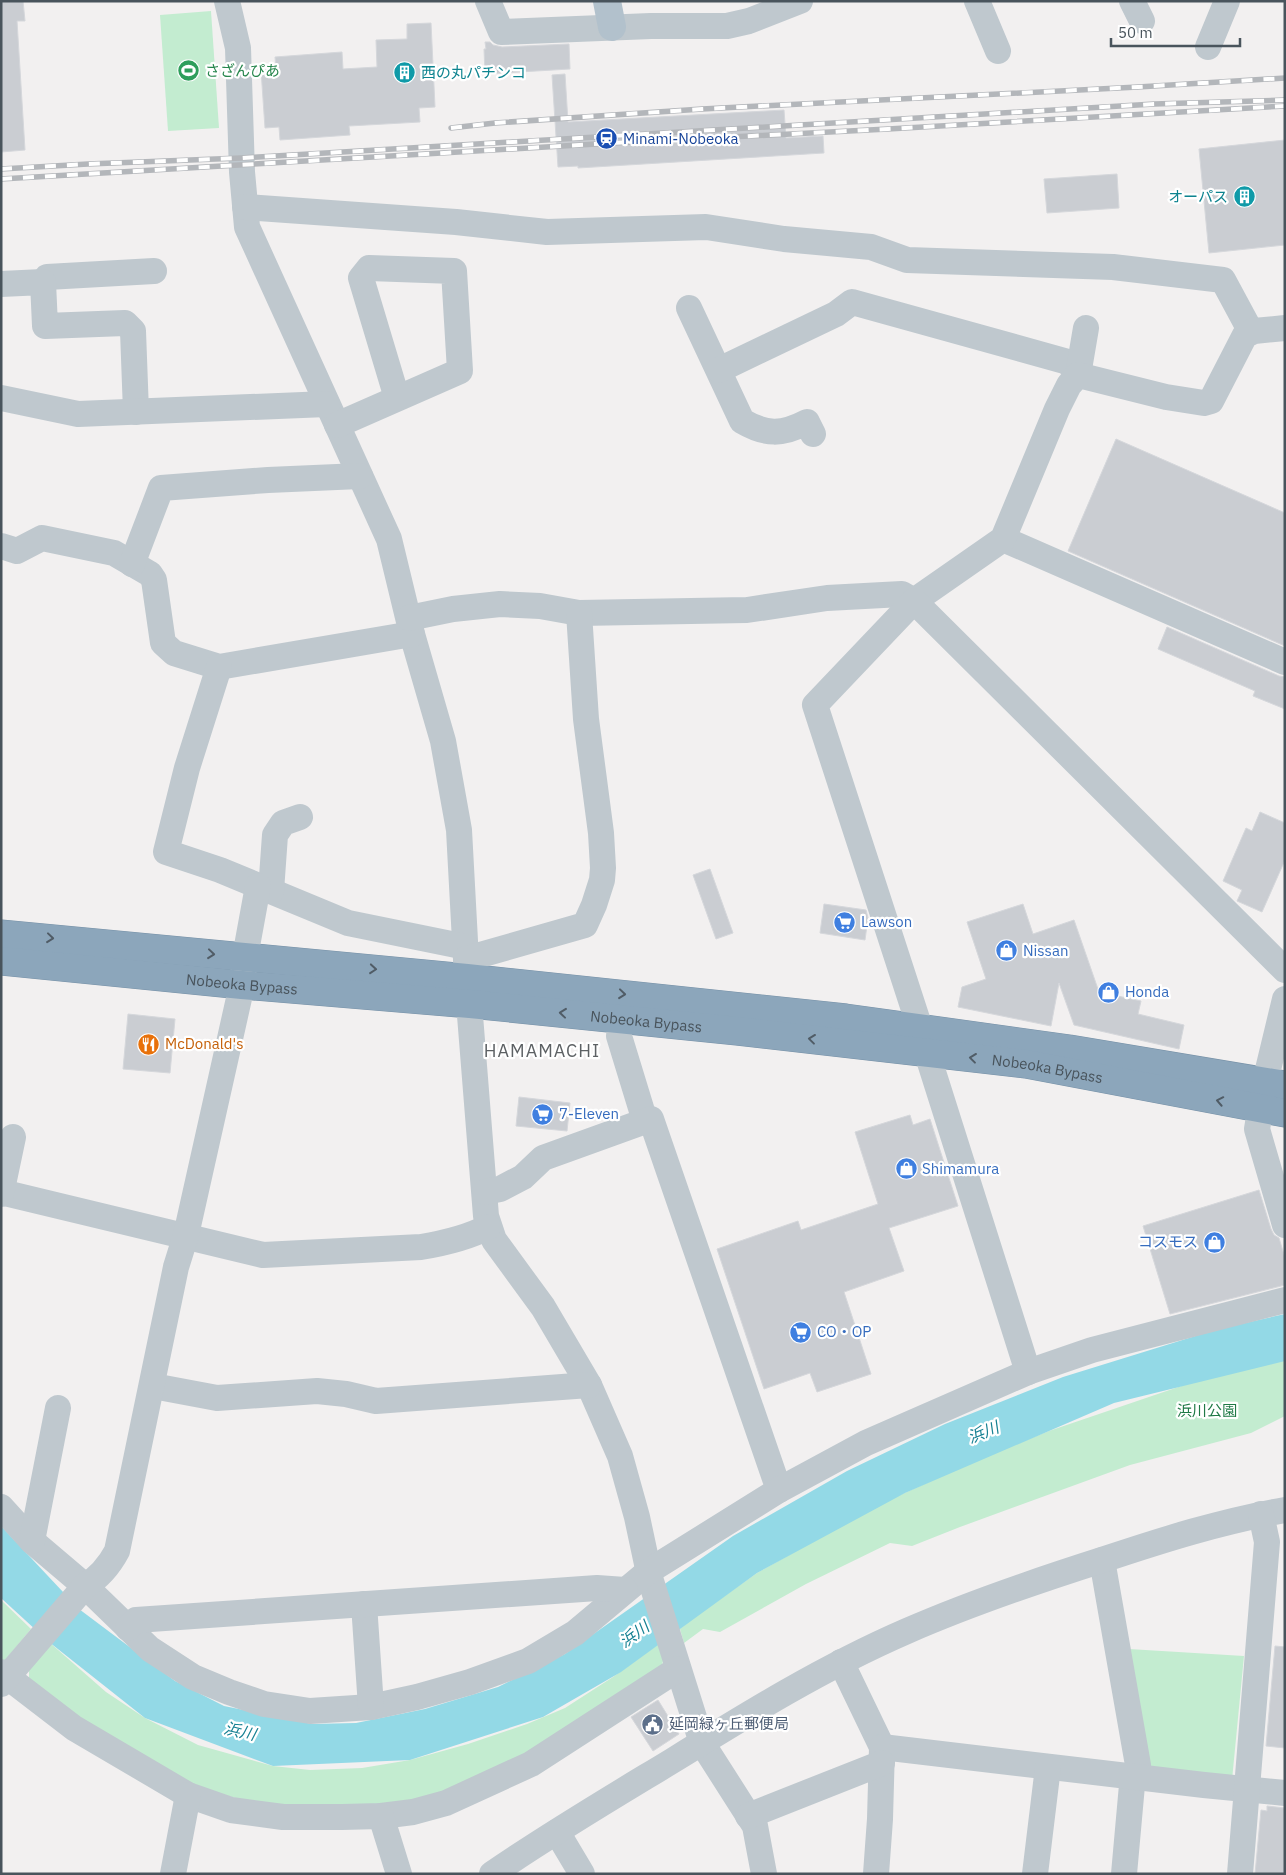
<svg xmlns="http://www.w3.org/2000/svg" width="1286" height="1875" viewBox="0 0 1286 1875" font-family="'IBM Plex Sans','Noto Sans JP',sans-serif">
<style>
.green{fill:#c3ecd0}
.water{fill:#93d9e6}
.building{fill:#cacdd2;stroke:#d5d7db}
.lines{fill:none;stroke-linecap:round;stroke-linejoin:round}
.highway-casing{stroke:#7791a7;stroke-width:29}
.minor{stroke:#bfc8ce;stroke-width:26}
.major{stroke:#b2c1cc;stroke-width:28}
.highway{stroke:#8ca6bb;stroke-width:28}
.rail-casing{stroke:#b3b6ba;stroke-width:5.5}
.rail{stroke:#fff;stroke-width:4;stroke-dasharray:11;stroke-linecap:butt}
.oneway{stroke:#505c66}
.labels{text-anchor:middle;stroke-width:4.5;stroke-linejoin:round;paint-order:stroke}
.leisure-label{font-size:15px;fill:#27864d;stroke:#fff;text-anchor:start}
.culture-label{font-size:15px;fill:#0d838f;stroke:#fff;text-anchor:start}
.transit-label{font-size:15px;fill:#164399;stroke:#fff;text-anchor:start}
.shop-label{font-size:15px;fill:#366cbe;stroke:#fff;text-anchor:start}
.street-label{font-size:15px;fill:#49545c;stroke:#fff}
.food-label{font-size:15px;fill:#c56008;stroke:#fff;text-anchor:start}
.park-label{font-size:15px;fill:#1f7946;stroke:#fff}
.service-label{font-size:15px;fill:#4e5e75;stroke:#fff;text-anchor:start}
.water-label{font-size:16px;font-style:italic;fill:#178193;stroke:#fff}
.quarter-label{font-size:18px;letter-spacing:1px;fill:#5d6164;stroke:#fff}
</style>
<rect width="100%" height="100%" fill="#f2f0f0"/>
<g class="green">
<path d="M211 11 219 128 168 131 160 15Z"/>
<path d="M1285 1360V1416L1251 1433 1130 1465 960 1527 912 1546 890 1543 806 1584 720 1632 703 1629 684 1643 680 1629 692 1619 757 1573 876 1506 984 1457 1049 1431 1193 1382Z"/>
<path d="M1 1600 31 1629 1 1665Z"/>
<path d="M49 1642 106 1692 145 1718 198 1745 273 1766 310 1770 362 1768 410 1760 468 1744 527 1724 565 1708 613 1677 660 1643 664 1655 661 1672 560 1737 421 1802 286 1810 190 1787 93 1730 29 1680V1670Z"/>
<path d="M1129 1649 1244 1656 1232 1780 1151 1771Z"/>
</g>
<path class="water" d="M1285 1314V1361L1114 1403 905 1493 757 1573 621 1672 543 1717 410 1760 273 1766 145 1718 49 1642 1 1598V1526L79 1609 175 1681 224 1706 312 1724 356 1723 425 1709 498 1687 565 1654 733 1536 847 1471 945 1424 1063 1377 1218 1329Z"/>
<g class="building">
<path d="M1 1H23L25 21H17L25 150 1 152Z"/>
<path d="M431 23 435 107 419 108 420 122 349 126 350 135 280 140 279 127 265 128 261 70 276 69 275 57 342 52 343 69 377 67 376 40 407 39V24Z"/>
<path d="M485 42H490L493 45 502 47 569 44 570 69 485 74 484 49H486Z"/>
<path d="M565 74 568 122 784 110 786 138 823 136 824 153 578 168V166L558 167 552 75Z"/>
<path d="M1285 140V245L1209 253 1199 149Z"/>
<path d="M1117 174 1119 208 1047 213 1044 179Z"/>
<path d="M1116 439 1285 513V646L1068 551Z"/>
<path d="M1167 627 1279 676 1285 677V709L1253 696 1255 691 1158 649Z"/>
<path d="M1260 812 1285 823V860L1262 912 1237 901 1242 890 1223 881 1246 828 1252 831Z"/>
<path d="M710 869 733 933 716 939 693 875Z"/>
<path d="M824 904 866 910 868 918 865 940 820 933Z"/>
<path d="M1023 904 1033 934 1074 920 1099 992 1141 1001 1138 1014 1184 1025 1179 1049 1074 1025 1059 983 1051 1026 958 1007 962 987 986 979 967 922Z"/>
<path d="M128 1014 175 1019 170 1073 123 1069Z"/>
<path d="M519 1097 570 1103 567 1131 516 1126Z"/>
<path d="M910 1115 913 1125 930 1119 958 1206 889 1228 904 1271 844 1292 871 1374 817 1392 810 1373 764 1389 717 1249 798 1221 801 1230 878 1204 855 1132Z"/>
<path d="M1259 1190 1271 1229 1274 1235 1279 1238 1285 1258V1285L1170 1314 1143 1226Z"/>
<path d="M1275 1646 1285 1647V1748L1266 1746Z"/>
<path d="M658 1700 679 1734 653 1751 631 1717Z"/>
<path d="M1267 1806 1285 1808V1874H1255L1261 1810 1267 1811Z"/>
</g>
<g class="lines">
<defs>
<g id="highway">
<path d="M1 934 467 978 846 1018 1070 1049 1285 1085"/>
<path id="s1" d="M1 961 242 985 470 1004 737 1031 1026 1064 1285 1113"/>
</g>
</defs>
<use href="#highway" class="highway-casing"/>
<g class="minor">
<path d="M227 1 238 48 242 172 247 227 389 539 412 634 443 741 459 830 467 978 486 1216 494 1240 543 1307 589 1385 620 1456 637 1517 650 1578 702 1743 755 1826 764 1874"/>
<path d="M488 1 501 32 651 26H727L749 21 800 1"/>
<path d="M977 1 998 51"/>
<path d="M1132 1 1142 21"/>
<path d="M1208 47 1227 1"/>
<path d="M245 207 456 222 547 232 706 227 784 239 871 247 907 260 1113 267 1223 280 1251 332"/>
<path d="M43 282 47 277 154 271"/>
<path d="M1 284 43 282 45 326 125 323 133 331 136 412"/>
<path d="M689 308 742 421C766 435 782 435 807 422L813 434"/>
<path d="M719 370 836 314 852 302 1068 362 1078 375"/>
<path d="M1078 375 1086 328"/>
<path d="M1 398 78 414 327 404"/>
<path d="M337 425 460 371 454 271 369 268 361 278 397 398"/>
<path d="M1003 539 1285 662"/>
<path d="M1 546 17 551 42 538 114 553 150 574 154 580 163 643 174 653 219 667 412 634"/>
<path d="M132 564 161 488 268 480 360 476"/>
<path d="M409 618 453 609 500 604 540 606 579 613 747 610 827 598 902 594 914 601 1003 539 1057 409 1069 385 1078 375 1166 397 1204 403 1211 401 1245 335 1254 331 1285 328"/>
<path d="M219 667 187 768 166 852 220 870 348 923 466 947"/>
<path d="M271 891 275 835 283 823 300 817"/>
<path d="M466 959 585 925 594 905 602 880 603 868 601 833 586 719 579 613"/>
<path d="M1285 999 1265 1082 1257 1129 1285 1225"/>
<path d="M621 1019 619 1036 645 1121"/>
<path d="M920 1028 815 705 914 601 1285 970"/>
<path d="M927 1053 1028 1372"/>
<path d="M1 1192 263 1255 421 1247C445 1243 467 1238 488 1227"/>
<path d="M485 1192 500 1189 523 1177 543 1158 651 1119 779 1490"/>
<path d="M1 1194 13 1137"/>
<path d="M153 1386 217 1398 317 1391 346 1394 376 1401 589 1385"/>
<path d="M1 1507 32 1541 85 1586 150 1649 193 1677 229 1692 264 1704 310 1711 371 1707 417 1697 470 1682 528 1661 575 1633 649 1571 779 1490 866 1443 1028 1372 1092 1350 1285 1300"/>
<path d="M32 1541 58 1408"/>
<path d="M1102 1560 1138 1765 1136 1777 1132 1785 1124 1874"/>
<path d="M364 1604 371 1707"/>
<path d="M128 1628 136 1620 597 1588 625 1590"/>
<path d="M841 1662 882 1747 880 1819 876 1874"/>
<path d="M1 1672 74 1728 188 1795 231 1810 283 1817H342L381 1816 413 1812 446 1803 531 1764 678 1669"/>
<path d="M1 1684 85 1586C100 1577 109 1566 117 1551L176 1267 186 1235 242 985 245 957 258 886"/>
<path d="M882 1747 1204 1785 1285 1793"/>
<path d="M381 1816 399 1874"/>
<path d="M748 1816 882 1763"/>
<path d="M557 1832 582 1874"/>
<path d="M173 1874 188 1795"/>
<path d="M492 1874C550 1834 611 1798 672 1761 748 1714 824 1667 907 1631 971 1603 1036 1581 1102 1560 1162 1540 1222 1521 1285 1510"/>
<path d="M1035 1874 1048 1767"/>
<path d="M1240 1874 1267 1542 1261 1514"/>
</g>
<path class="major" d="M607 1 612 27"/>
<use href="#highway" class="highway"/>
<defs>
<g id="rail">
<path d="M451 128 495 123 702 109 1138 87 1285 78"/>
<path d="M1 169 88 164 241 158 1154 104 1285 100"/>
<path d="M1 179 613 143 888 129 1285 106"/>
</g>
</defs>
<use href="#rail" class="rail-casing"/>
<use href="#rail" class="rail"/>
</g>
<defs><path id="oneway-chevron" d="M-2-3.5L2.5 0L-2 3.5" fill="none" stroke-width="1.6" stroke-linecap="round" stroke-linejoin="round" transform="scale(1.25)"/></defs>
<g class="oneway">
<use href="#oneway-chevron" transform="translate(50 938) rotate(6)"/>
<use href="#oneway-chevron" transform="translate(211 954) rotate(6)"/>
<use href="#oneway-chevron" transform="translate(373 969) rotate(5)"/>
<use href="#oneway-chevron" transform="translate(622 994) rotate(6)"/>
<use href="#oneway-chevron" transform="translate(563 1013) rotate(-174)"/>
<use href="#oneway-chevron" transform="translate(812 1039) rotate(-173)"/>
<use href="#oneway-chevron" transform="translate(973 1058) rotate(-173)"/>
<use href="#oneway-chevron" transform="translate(1220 1101) rotate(-169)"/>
</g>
<defs>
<symbol id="stadium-disc" viewBox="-11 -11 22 22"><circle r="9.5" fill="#2e9e5b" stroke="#fff"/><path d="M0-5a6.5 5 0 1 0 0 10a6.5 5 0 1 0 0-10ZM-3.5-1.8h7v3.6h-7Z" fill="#fff"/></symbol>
<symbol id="building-disc" viewBox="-11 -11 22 22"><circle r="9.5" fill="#0f9aa8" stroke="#fff"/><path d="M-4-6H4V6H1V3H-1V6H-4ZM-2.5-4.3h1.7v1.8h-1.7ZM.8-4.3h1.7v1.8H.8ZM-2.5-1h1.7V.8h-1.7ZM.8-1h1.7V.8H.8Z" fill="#fff"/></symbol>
<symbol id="station-disc" viewBox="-11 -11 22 22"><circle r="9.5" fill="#1a4fb4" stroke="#fff"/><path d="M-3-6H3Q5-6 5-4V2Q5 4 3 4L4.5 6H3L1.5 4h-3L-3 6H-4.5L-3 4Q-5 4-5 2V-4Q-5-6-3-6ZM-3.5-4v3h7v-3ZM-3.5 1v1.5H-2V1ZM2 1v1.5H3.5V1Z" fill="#fff"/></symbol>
<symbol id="supermarket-disc" viewBox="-11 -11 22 22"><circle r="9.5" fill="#3f7fe0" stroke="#fff"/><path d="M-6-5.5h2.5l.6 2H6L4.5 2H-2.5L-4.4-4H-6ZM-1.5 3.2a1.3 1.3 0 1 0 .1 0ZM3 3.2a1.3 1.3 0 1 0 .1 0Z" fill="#fff"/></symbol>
<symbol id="shop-disc" viewBox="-11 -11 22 22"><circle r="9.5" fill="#3f7fe0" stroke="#fff"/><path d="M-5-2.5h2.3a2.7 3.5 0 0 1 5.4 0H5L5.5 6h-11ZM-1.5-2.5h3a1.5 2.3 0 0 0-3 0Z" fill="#fff"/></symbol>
<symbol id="restaurant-disc" viewBox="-11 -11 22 22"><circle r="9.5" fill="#e8710a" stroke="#fff"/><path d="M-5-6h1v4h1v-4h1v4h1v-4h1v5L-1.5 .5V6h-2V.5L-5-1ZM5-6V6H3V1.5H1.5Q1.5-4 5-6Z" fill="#fff"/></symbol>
<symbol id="civic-disc" viewBox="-11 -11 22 22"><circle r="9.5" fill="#5c6f8a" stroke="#fff"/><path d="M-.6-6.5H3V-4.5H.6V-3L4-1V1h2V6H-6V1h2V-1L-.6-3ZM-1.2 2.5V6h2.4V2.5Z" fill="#fff"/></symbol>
</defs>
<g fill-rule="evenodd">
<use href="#stadium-disc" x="176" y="58" width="25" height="25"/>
<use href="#building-disc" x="392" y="60" width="25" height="25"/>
<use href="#station-disc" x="594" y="126" width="25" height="25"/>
<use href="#building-disc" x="1232" y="184" width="25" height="25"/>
<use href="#supermarket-disc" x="832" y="910" width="25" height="25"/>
<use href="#shop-disc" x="994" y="938" width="25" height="25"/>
<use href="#shop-disc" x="1096" y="980" width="25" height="25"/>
<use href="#restaurant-disc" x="136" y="1032" width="25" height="25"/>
<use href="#supermarket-disc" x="530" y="1102" width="25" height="25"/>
<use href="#shop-disc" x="894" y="1156" width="25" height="25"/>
<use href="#shop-disc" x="1202" y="1230" width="25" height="25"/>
<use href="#supermarket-disc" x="788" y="1320" width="25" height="25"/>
<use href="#civic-disc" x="640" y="1712" width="25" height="25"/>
</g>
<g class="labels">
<g class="leisure-label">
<text x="205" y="76">さざんぴあ</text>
</g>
<g class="culture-label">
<text x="421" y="78">西の丸パチンコ</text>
<text x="1228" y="202" text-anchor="end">オーパス</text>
</g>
<g class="transit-label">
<text x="623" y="144">Minami-Nobeoka</text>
</g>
<g class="shop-label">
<text x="861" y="927">Lawson</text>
<text x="1023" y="956">Nissan</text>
<text x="1125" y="997">Honda</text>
<text x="559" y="1119">7-Eleven</text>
<text x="922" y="1174">Shimamura</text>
<text x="1198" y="1247" text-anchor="end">コスモス</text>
<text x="817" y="1337">CO・OP</text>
</g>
<g class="street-label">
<text dy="5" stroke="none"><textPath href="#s1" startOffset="242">Nobeoka Bypass</textPath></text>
<text dy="5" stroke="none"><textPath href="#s1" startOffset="648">Nobeoka Bypass</textPath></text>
<text dy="5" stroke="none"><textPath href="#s1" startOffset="1052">Nobeoka Bypass</textPath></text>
</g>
<g class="food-label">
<text x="165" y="1049">McDonald's</text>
</g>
<g class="park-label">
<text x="1207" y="1416">浜川公園</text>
</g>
<g class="service-label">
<text x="669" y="1729">延岡緑ヶ丘郵便局</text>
</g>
<g class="water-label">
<text transform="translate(983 1432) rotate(-22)" y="6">浜川</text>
<text transform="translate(634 1634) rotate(-36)" y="6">浜川</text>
<text transform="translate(240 1731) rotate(13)" y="6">浜川</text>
</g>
<g class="quarter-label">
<text x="542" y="1057">HAMAMACHI</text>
</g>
</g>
<rect width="1286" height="1875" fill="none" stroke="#49545c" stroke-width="5"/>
<path d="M1111 38v8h129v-8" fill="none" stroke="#49545c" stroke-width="2.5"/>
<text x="1118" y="38" font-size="15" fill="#49545c" stroke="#ffffff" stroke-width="4" paint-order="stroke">50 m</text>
</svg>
